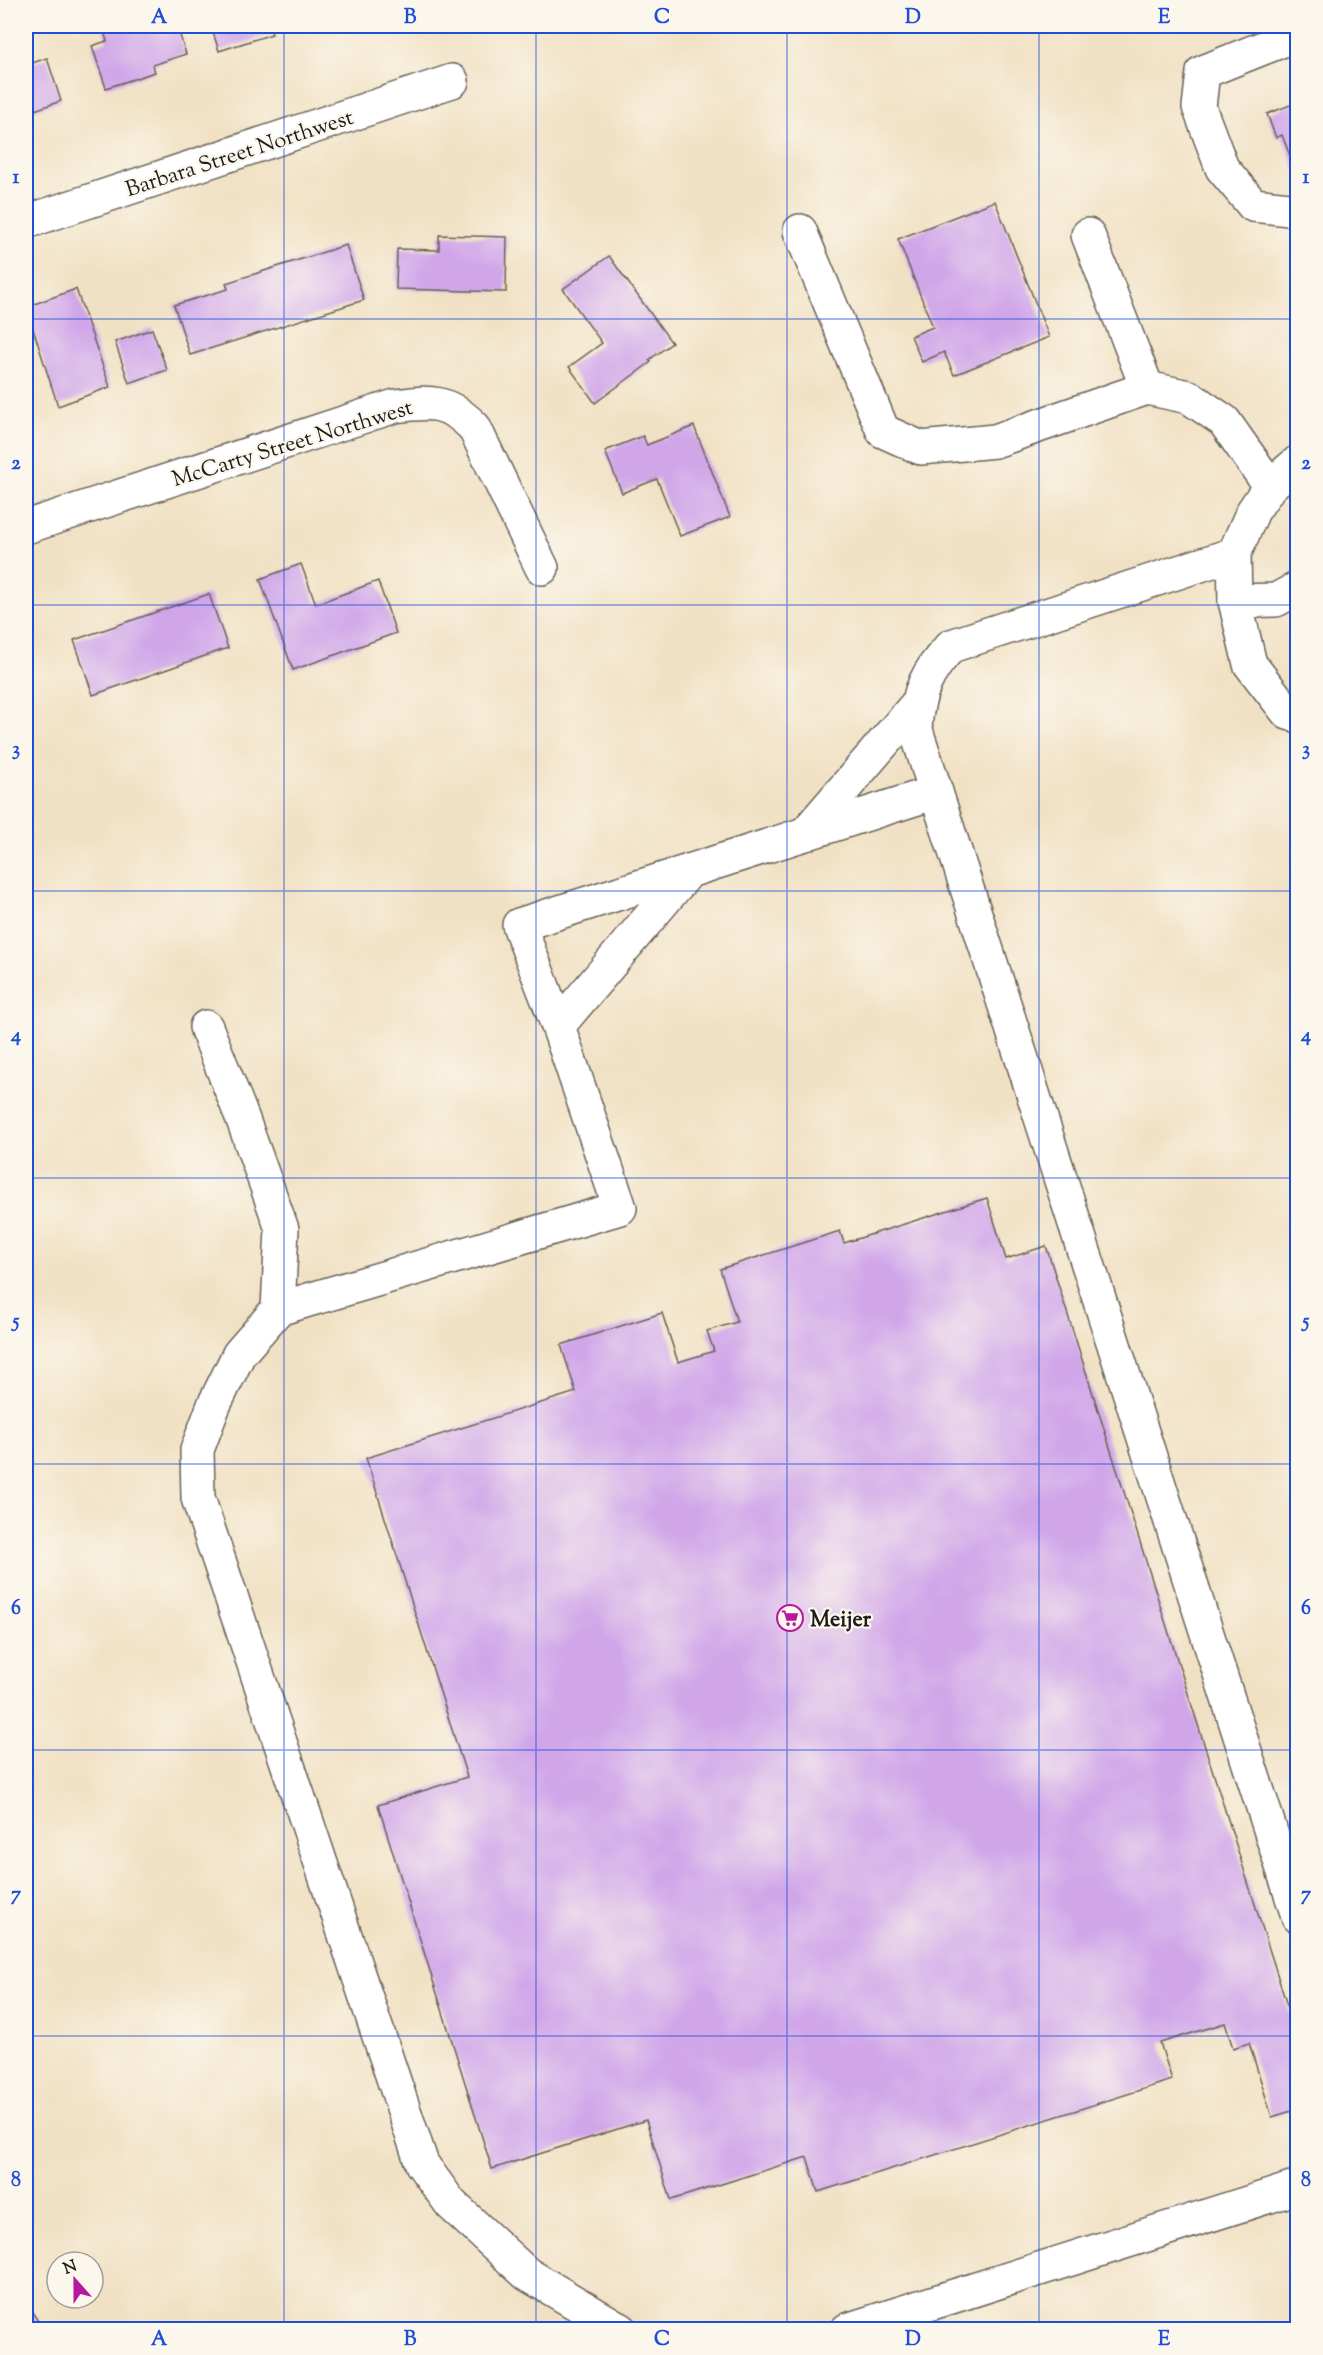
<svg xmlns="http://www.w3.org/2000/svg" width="1323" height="2355" viewBox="0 0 1323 2355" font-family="'Sorts Mill Goudy',serif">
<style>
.building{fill:#d0a6e9}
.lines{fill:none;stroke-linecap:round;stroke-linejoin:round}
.minor-casing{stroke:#676157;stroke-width:36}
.minor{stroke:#fff;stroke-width:33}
.grid{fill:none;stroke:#1d4ed8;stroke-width:1.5;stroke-opacity:0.55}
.labels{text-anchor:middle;stroke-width:4.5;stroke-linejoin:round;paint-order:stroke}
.street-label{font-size:22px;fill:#1c1c1c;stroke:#fbf7ec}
.poi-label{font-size:22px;font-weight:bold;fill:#1c1c1c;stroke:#fbf7ec;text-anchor:start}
.neatline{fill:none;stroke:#1d4ed8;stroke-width:2}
.grid-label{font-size:20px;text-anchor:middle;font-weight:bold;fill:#1d4ed8}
</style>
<rect width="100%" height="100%" fill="#fbf7ec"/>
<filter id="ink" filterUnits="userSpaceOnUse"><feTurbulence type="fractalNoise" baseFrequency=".0167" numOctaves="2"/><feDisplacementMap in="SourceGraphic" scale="12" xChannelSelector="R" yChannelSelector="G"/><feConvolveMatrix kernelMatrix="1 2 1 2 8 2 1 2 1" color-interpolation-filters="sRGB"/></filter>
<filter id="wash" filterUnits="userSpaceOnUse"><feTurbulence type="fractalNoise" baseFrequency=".008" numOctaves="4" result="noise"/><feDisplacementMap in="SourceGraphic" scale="24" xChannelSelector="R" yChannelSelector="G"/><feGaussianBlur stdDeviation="1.35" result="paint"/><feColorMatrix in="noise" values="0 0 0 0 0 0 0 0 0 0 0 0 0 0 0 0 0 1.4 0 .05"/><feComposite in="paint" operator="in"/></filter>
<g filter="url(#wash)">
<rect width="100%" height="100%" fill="#f1e1c4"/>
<g id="blocks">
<g class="building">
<path d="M102 26H141L143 31 159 26H177L186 54 153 65 155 72 106 88 92 46 107 41Z"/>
<path d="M211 26H269L272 34 219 51Z"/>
<path d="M47 58 61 101 26 113V65Z"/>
<path d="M1298 102V174H1297L1282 135 1276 138 1267 114Z"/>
<path d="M995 201 1049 337 954 375 944 352 922 362 911 336 933 327 898 239Z"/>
<path d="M439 235 507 237 506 292 396 289 397 249 439 250Z"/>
<path d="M346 245 364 300 190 355 174 305 228 289 226 283Z"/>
<path d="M609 256 672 343 649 360 651 362 595 403 569 367 602 343 563 289Z"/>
<path d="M76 289 110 387 58 406 26 307Z"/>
<path d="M152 329 167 370 129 383 115 342Z"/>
<path d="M694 426 730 517 680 536 657 479 622 493 605 451 643 436 647 445Z"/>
<path d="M301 564 316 604 378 581 396 633 293 670 260 579Z"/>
<path d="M209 594 228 648 93 695 74 640Z"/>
<path d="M987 1198 1006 1259 1046 1246 1298 2040V2109L1272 2117 1249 2043 1233 2048 1225 2023 1160 2043 1172 2080 818 2192 807 2157 671 2200 646 2120 492 2169 378 1805 467 1777 366 1458 576 1392 561 1345 662 1313 678 1362 714 1351 707 1331 737 1322 720 1269 840 1231 844 1243Z"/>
<path d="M26 2303 44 2330H26Z"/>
</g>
</g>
</g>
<g filter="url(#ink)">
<use href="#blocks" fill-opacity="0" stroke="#676157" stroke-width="1.5"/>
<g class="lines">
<defs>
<g id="minor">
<path d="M1298 34 1203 72 1199 107 1222 168 1253 205 1298 210"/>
<path d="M26 222 452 81"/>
<path d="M800 231 883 431 921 448 995 441 1147 388 1189 397 1224 421 1270 486"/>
<path d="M1088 235 1147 388"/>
<path d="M1298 462 1270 486 1253 511 1234 554 1235 601 1250 664 1288 713 1298 716"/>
<path d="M26 527 395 406C431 401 447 400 474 427L542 568"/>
<path d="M1234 554 951 646C927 672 918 691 915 727L1298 1916"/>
<path d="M1235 601 1276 600 1298 588"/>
<path d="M805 834 917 704"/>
<path d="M558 1026 689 871 936 792"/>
<path d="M206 1027 242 1117 282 1229 278 1309"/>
<path d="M621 2330 527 2274 451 2204 422 2164 198 1498 197 1450 214 1405 239 1354 278 1309 620 1208 558 1026 519 925 689 871"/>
<path d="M847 2330 1298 2187"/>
</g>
</defs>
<use href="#minor" class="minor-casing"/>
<use href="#minor" class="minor"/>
</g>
</g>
<path class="grid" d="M284 26V2330M536 26V2330M787 26V2330M1039 26V2330M26 319H1298M26 605H1298M26 891H1298M26 1178H1298M26 1464H1298M26 1750H1298M26 2036H1298"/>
<defs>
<symbol id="supermarket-ring" viewBox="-11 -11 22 22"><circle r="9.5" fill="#fbf7ec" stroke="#b5179e" stroke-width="1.5"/><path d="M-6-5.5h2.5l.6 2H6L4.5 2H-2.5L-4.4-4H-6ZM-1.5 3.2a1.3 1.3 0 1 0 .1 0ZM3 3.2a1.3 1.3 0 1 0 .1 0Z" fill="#b5179e"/></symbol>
</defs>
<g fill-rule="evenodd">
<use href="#supermarket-ring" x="775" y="1603" width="30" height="30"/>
</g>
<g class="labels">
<g class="street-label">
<text transform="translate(239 152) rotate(-18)" y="8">Barbara Street Northwest</text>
<text transform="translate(292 442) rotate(-17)" y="8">McCarty Street Northwest</text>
</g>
<g class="poi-label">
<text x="810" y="1626">Meijer</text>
</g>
</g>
<rect width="1323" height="2355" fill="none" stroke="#fbf7ec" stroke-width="66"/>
<g transform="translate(75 2280) rotate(339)"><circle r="28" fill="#fbf7ec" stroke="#a29f99" stroke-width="1.5"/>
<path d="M0-4.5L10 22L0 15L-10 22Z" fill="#b5179e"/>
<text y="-9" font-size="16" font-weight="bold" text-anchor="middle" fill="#1c1c1c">N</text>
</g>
<rect x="33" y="33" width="1257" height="2289" class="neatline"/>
<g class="grid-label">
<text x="159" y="23">A</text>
<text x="410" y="23">B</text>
<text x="662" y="23">C</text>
<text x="913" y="23">D</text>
<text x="1164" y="23">E</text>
<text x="16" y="183">1</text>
<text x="1306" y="183">1</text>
<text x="16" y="469">2</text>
<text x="1306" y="469">2</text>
<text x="16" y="755">3</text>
<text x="1306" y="755">3</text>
<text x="16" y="1041">4</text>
<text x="1306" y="1041">4</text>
<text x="16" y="1327">5</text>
<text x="1306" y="1327">5</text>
<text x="16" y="1614">6</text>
<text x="1306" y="1614">6</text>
<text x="16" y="1900">7</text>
<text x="1306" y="1900">7</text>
<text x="16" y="2186">8</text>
<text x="1306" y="2186">8</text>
<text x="159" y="2345">A</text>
<text x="410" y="2345">B</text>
<text x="662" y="2345">C</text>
<text x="913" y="2345">D</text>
<text x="1164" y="2345">E</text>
</g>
</svg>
